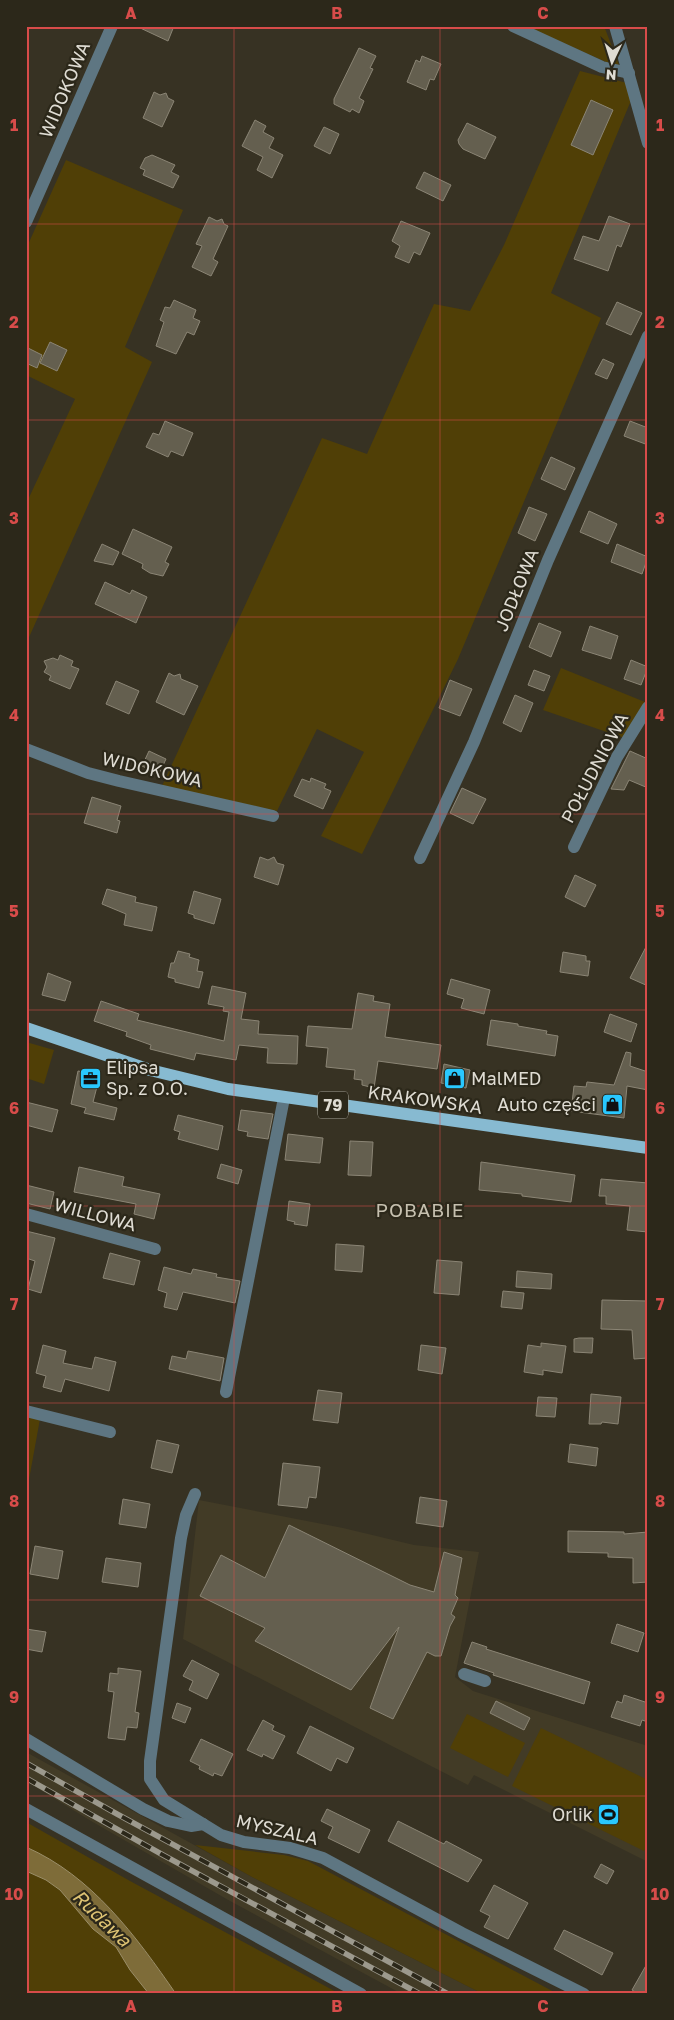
<svg xmlns="http://www.w3.org/2000/svg" width="674" height="2020" viewBox="0 0 674 2020" font-family="'Golos Text',sans-serif">
<style>
.built{fill:#423b26}
.green{fill:#503f06}
.water{fill:#7e6c39;stroke:#9b8e67}
.building{fill:#645f4f;stroke:#8b8575}
.lines{fill:none;stroke-linecap:round;stroke-linejoin:round}
.minor{stroke:#5e7682;stroke-width:12}
.major{stroke:#87bad1;stroke-width:12}
.rail-casing{stroke:#9c998d;stroke-width:5.5}
.rail{stroke:#2c281a;stroke-width:4;stroke-dasharray:11;stroke-linecap:butt}
.grid{fill:none;stroke:#d84c4a;stroke-width:1;stroke-opacity:0.55}
.labels{text-anchor:middle;stroke-width:4.5;stroke-linejoin:round;paint-order:stroke}
.shield{fill:#2c281a;stroke:#a9a69c;stroke-width:1}
.shield-label{font-size:16px;font-weight:bold;fill:#dfdcd3}
.street-label{font-size:18px;fill:#dfdcd3;stroke:#2c281a}
.poi-label{font-size:18px;fill:#dfdcd3;stroke:#2c281a;text-anchor:start}
.neighbourhood-label{font-size:19px;letter-spacing:1px;fill:#c6c0af;stroke:#2c281a}
.water-label{font-size:19px;font-style:italic;fill:#dec373;stroke:#2c281a}
.neatline{fill:none;stroke:#d84c4a;stroke-width:2}
.grid-label{font-size:16px;text-anchor:middle;font-weight:bold;fill:#d84c4a}
</style>
<rect width="100%" height="100%" fill="#373223"/>
<g class="built">
<path d="M199 1500 343 1528 414 1545 479 1552 455 1677 473 1691 648 1746V1862L474 1775 468 1785 183 1639Z"/>
<path d="M26 1752 252 1877 483 1994H402L230 1901 91 1821 26 1781Z"/>
</g>
<g class="green">
<path d="M525 26H604L619 65 606 62Z"/>
<path d="M580 71 627 83 632 98 551 293 601 318 458 659 362 854 321 836 364 752 317 729 277 811 162 786 322 438 367 454 434 304 470 311 504 245Z"/>
<path d="M66 160 183 210 125 347 152 362 26 644V504L75 399 26 375V249Z"/>
<path d="M561 668 645 702 624 738 543 710Z"/>
<path d="M26 1042 54 1050 44 1084 26 1078Z"/>
<path d="M26 1415 40 1419 26 1496Z"/>
<path d="M467 1714 525 1743 508 1777 450 1748Z"/>
<path d="M541 1728 648 1780V1843L644 1851 512 1786Z"/>
<path d="M26 1822 130 1881 340 1994H176C136 1936 92 1876 26 1847Z"/>
<path d="M195 1845 284 1855 308 1861 558 1994H483L252 1877Z"/>
<path d="M26 1871 46 1880 60 1890 93 1929 116 1947 130 1970 149 1994H26Z"/>
</g>
<path class="water" d="M26 1847C92 1876 136 1936 176 1994H149L130 1970 116 1947 93 1929 60 1890 46 1880 26 1871Z"/>
<g class="building">
<path d="M136 26H174L168 41Z"/>
<path d="M359 48 376 56 370 68 373 69 359 98 364 101 359 113 352 109 350 112 334 104V99Z"/>
<path d="M422 56 441 64 434 80 430 79 426 90 407 82 416 60 420 62Z"/>
<path d="M154 92 160 95 166 93 168 98 174 101 162 127 143 118Z"/>
<path d="M591 100 613 110 593 155 571 145Z"/>
<path d="M255 120 266 126 263 132 274 138 269 148 283 155 272 178 257 170 263 157 242 146Z"/>
<path d="M467 123 496 137 485 159 463 149 459 144 458 140Z"/>
<path d="M324 127 339 134 330 154 314 146Z"/>
<path d="M152 155 175 165 171 172 179 176 173 188 143 175 145 170 140 168 145 158Z"/>
<path d="M424 172 451 185 443 201 416 188Z"/>
<path d="M609 216 630 224 621 247 617 245 608 271 574 259 583 236 599 241Z"/>
<path d="M209 217 217 221 222 219 224 224 228 226 213 259 218 262 211 276 192 267 202 246 196 244Z"/>
<path d="M401 221 430 233 420 255 414 252 409 263 395 257 400 246 392 241Z"/>
<path d="M174 300 196 310 193 318 200 321 194 335 187 332 176 354 156 346 164 322 160 320 165 307 170 308Z"/>
<path d="M617 302 642 313 631 335 606 324Z"/>
<path d="M50 342 67 350 57 371 40 363Z"/>
<path d="M26 347 42 355 37 368 26 363Z"/>
<path d="M603 359 614 364 607 379 595 374Z"/>
<path d="M165 421 193 433 183 456 171 451 168 457 146 447 153 433 159 435Z"/>
<path d="M630 421 648 428V445L624 436Z"/>
<path d="M551 457 575 468 565 490 541 479Z"/>
<path d="M529 507 547 514 535 541 518 533Z"/>
<path d="M589 511 617 524 608 544 580 532Z"/>
<path d="M133 529 172 547 165 562 169 564 163 576 150 573 142 568 143 564 122 554Z"/>
<path d="M102 544 119 552 113 565 94 561Z"/>
<path d="M617 544 648 557 642 574 611 562Z"/>
<path d="M105 582 130 594 132 590 147 597 136 623 95 604Z"/>
<path d="M539 623 561 632 551 657 529 647Z"/>
<path d="M590 626 618 636 611 659 582 650Z"/>
<path d="M60 655 73 661 71 666 79 669 70 689 49 680 51 676 44 672 47 667 44 661 53 658 58 660Z"/>
<path d="M631 660 648 667 641 685 624 679Z"/>
<path d="M534 670 550 676 544 691 528 685Z"/>
<path d="M169 673 174 676 180 674 181 679 198 686 184 715 156 702Z"/>
<path d="M450 680 472 689 460 716 439 708Z"/>
<path d="M116 681 139 691 129 714 106 704Z"/>
<path d="M515 695 533 703 521 732 503 723Z"/>
<path d="M149 751 166 759 159 774 142 766Z"/>
<path d="M630 751 648 759V788L629 780 624 790 611 789Z"/>
<path d="M311 778 326 784 324 788 331 791 323 809 294 796 302 779 310 782Z"/>
<path d="M462 788 486 799 473 824 450 813Z"/>
<path d="M92 797 121 806 117 820 120 821 117 833 84 823Z"/>
<path d="M260 857 268 860 274 857 277 863 284 865 278 885 254 877Z"/>
<path d="M575 875 596 885 585 907 565 897Z"/>
<path d="M107 889 136 897 135 902 157 907 152 931 124 925 126 914 102 904Z"/>
<path d="M194 891 221 899 214 924 194 918V915L188 913Z"/>
<path d="M648 943V986L630 978Z"/>
<path d="M178 951 190 954 189 957 199 960 197 971 203 972 199 988 175 982V979L168 977 171 963H174Z"/>
<path d="M563 952 586 956V961H590L588 976 560 972Z"/>
<path d="M48 973 71 982 65 1001 42 995Z"/>
<path d="M451 979 490 990 484 1014 461 1008 464 999 447 994Z"/>
<path d="M212 986 246 993 241 1019 259 1021 258 1034 298 1036 297 1064 267 1063 268 1048 239 1045 236 1060 196 1053 194 1060 150 1049 151 1045 126 1036 127 1032 94 1021 101 1001 139 1014 137 1020 224 1041 229 1012 223 1011 224 1007 208 1004Z"/>
<path d="M358 993 374 996 373 1001 390 1004 385 1037 441 1045 437 1069 378 1061 374 1088 362 1085V1080L354 1079 355 1070 326 1067 328 1048 306 1046 308 1026 352 1029Z"/>
<path d="M610 1014 637 1024 631 1042 604 1032Z"/>
<path d="M491 1020 518 1024V1026L547 1031 546 1034 558 1036 555 1056 487 1045Z"/>
<path d="M626 1052 631 1053 630 1066 648 1072V1090L627 1086 624 1118 571 1111 574 1086 586 1087 587 1082 614 1085Z"/>
<path d="M444 1064 470 1070 466 1088 441 1083Z"/>
<path d="M78 1071 100 1075 93 1102 117 1108 114 1120 84 1113 86 1108 71 1104Z"/>
<path d="M26 1102 58 1110 52 1132 26 1125Z"/>
<path d="M241 1110 273 1114 268 1139 247 1136 248 1132 238 1130Z"/>
<path d="M178 1115 223 1126 218 1150 178 1139 180 1132 174 1130Z"/>
<path d="M288 1134 323 1138 320 1163 285 1160Z"/>
<path d="M350 1141 373 1142 371 1176 348 1175Z"/>
<path d="M481 1162 575 1175 571 1202 522 1196V1194L479 1190Z"/>
<path d="M221 1164 242 1170 238 1184 217 1178Z"/>
<path d="M79 1167 124 1177 122 1186 160 1194 154 1219 134 1214 136 1204 74 1192Z"/>
<path d="M601 1179 648 1183V1232L627 1230 630 1206 606 1204V1196H599Z"/>
<path d="M26 1185 54 1192 50 1209 26 1203Z"/>
<path d="M289 1201 310 1204 307 1226 294 1224 295 1222 287 1220Z"/>
<path d="M26 1231 55 1238 41 1293 28 1289 35 1261 26 1258Z"/>
<path d="M336 1244 364 1246 362 1272 335 1270Z"/>
<path d="M110 1253 140 1261 134 1285 103 1278Z"/>
<path d="M437 1260 462 1262 459 1295 434 1293Z"/>
<path d="M164 1267 191 1274 193 1269 217 1274 216 1277 240 1281 235 1303 183 1292 177 1310 164 1307 167 1293 158 1290Z"/>
<path d="M517 1271 552 1274 551 1289 516 1287Z"/>
<path d="M503 1291 524 1293 522 1309 501 1307Z"/>
<path d="M602 1300 648 1301V1358L634 1359 632 1330 601 1329Z"/>
<path d="M579 1338H593L592 1353 574 1352V1339Z"/>
<path d="M541 1343 566 1346 562 1373 543 1370V1375L524 1372 528 1345 541 1347Z"/>
<path d="M43 1345 66 1351 63 1363 92 1369 95 1357 116 1362 109 1391 65 1379 61 1392 43 1387 46 1376 36 1373Z"/>
<path d="M421 1345 446 1348 442 1374 418 1370Z"/>
<path d="M188 1351 224 1358 220 1381 169 1369 172 1356 186 1359Z"/>
<path d="M318 1390 342 1393 338 1423 313 1420Z"/>
<path d="M591 1394 621 1397 618 1424 602 1422 601 1424H589Z"/>
<path d="M538 1397 557 1398 555 1417 536 1416Z"/>
<path d="M157 1440 179 1445 172 1473 151 1468Z"/>
<path d="M570 1444 598 1448 596 1466 568 1462Z"/>
<path d="M283 1463 320 1467 316 1498 309 1497 307 1508 278 1505Z"/>
<path d="M420 1497 447 1501 443 1527 416 1523Z"/>
<path d="M123 1499 150 1504 146 1528 119 1524Z"/>
<path d="M289 1525 410 1585 434 1592 444 1552 462 1558 455 1595 458 1598 451 1614 455 1617 450 1626 441 1656H435L427 1652 393 1719 370 1708 399 1627 351 1690 255 1641 265 1628 200 1596 221 1555 265 1578Z"/>
<path d="M568 1531 624 1532V1534L648 1532V1582L633 1583V1558L608 1557V1553L568 1552Z"/>
<path d="M35 1546 63 1551 58 1579 30 1574Z"/>
<path d="M106 1558 141 1563 138 1587 102 1582Z"/>
<path d="M617 1624 644 1633 638 1652 611 1643Z"/>
<path d="M26 1629 46 1632 42 1652 26 1649Z"/>
<path d="M472 1642 487 1647 486 1649 590 1682 584 1704 493 1675 494 1673 464 1663Z"/>
<path d="M192 1660 219 1674 207 1699 189 1690 193 1681 183 1676Z"/>
<path d="M118 1668 141 1671 135 1712 139 1713 137 1728 127 1727 125 1740 108 1738 114 1692 108 1691 110 1673 118 1674Z"/>
<path d="M624 1695 648 1703V1722L642 1720 640 1726 611 1717 617 1701 622 1703Z"/>
<path d="M496 1701 530 1718 524 1730 490 1713Z"/>
<path d="M177 1703 191 1708 185 1723 172 1718Z"/>
<path d="M263 1720 274 1726 272 1730 285 1736 273 1759 263 1754 262 1757 247 1750Z"/>
<path d="M310 1726 354 1748 347 1763 337 1758 331 1771 297 1753Z"/>
<path d="M201 1739 233 1754 222 1776 214 1773 213 1776 199 1769 200 1766 190 1761Z"/>
<path d="M327 1809 370 1830 359 1853 328 1838 333 1827 321 1821Z"/>
<path d="M398 1821 444 1844 446 1841 482 1860 468 1882 388 1841Z"/>
<path d="M601 1864 614 1871 607 1884 594 1877Z"/>
<path d="M494 1885 528 1903 508 1939 484 1927 490 1916 480 1911Z"/>
<path d="M564 1930 613 1953 602 1975 554 1949Z"/>
<path d="M648 1962V1994H639L632 1990Z"/>
</g>
<g class="lines">
<g class="minor">
<path d="M513 26 602 67 629 73"/>
<path d="M615 26 648 143"/>
<path d="M26 222 112 26"/>
<path d="M26 749 88 773 119 781 273 816"/>
<path d="M574 847 617 757 648 707"/>
<path d="M420 858 474 742 548 560 648 336"/>
<path d="M26 1214 155 1249"/>
<path d="M226 1392 284 1098"/>
<path d="M26 1411 110 1432"/>
<path d="M195 1494 186 1515 181 1538 150 1761V1779L164 1800 221 1835 244 1842 290 1848 323 1858 462 1933 584 1994"/>
<path d="M464 1674 485 1681"/>
<path d="M26 1739 143 1809 168 1821 191 1826 203 1824"/>
<path d="M26 1809 361 1994"/>
</g>
<path class="major" d="M26 1028 150 1070 228 1089 648 1148"/>
<defs>
<g id="rail">
<path d="M26 1763 117 1814 448 1994"/>
<path d="M26 1778 163 1855 420 1994"/>
</g>
</defs>
<use href="#rail" class="rail-casing"/>
<use href="#rail" class="rail"/>
</g>
<path class="grid" d="M234 26V1994M440 26V1994M26 224H648M26 420H648M26 617H648M26 814H648M26 1010H648M26 1206H648M26 1403H648M26 1600H648M26 1796H648"/>
<defs>
<symbol id="office-square" viewBox="-11 -11 22 22"><rect x="-9" y="-9" width="18" height="18" rx="4" fill="#29c8ff" stroke="#2c281a"/><path d="M-6-3h4V-5.5h4V-3h4V5H-6ZM-1-4.5V-3h2v-1.5ZM-6 0V1H6V0Z" fill="#111"/></symbol>
<symbol id="shop-square" viewBox="-11 -11 22 22"><rect x="-9" y="-9" width="18" height="18" rx="4" fill="#29c8ff" stroke="#2c281a"/><path d="M-5-2.5h2.3a2.7 3.5 0 0 1 5.4 0H5L5.5 6h-11ZM-1.5-2.5h3a1.5 2.3 0 0 0-3 0Z" fill="#111"/></symbol>
<symbol id="stadium-square" viewBox="-11 -11 22 22"><rect x="-9" y="-9" width="18" height="18" rx="4" fill="#29c8ff" stroke="#2c281a"/><path d="M0-5a6.5 5 0 1 0 0 10a6.5 5 0 1 0 0-10ZM-3.5-1.8h7v3.6h-7Z" fill="#111"/></symbol>
</defs>
<g fill-rule="evenodd">
<use href="#office-square" x="78" y="1066" width="25" height="25"/>
<use href="#shop-square" x="442" y="1066" width="25" height="25"/>
<use href="#shop-square" x="600" y="1092" width="25" height="25"/>
<use href="#stadium-square" x="596" y="1802" width="25" height="25"/>
</g>
<g class="labels">
<rect class="shield" x="318" y="1091.5" width="30" height="27" rx="4"/>
<g class="shield-label">
<text x="333" y="1111">79</text>
</g>
<g class="street-label">
<text transform="translate(65 90) rotate(-67)" y="6">WIDOKOWA</text>
<text transform="translate(517 590) rotate(-68)" y="6">JODŁOWA</text>
<text transform="translate(595 768) rotate(-62)" y="6">POŁUDNIOWA</text>
<text transform="translate(152 770) rotate(13)" y="6">WIDOKOWA</text>
<text transform="translate(425 1100) rotate(8)" y="6">KRAKOWSKA</text>
<text transform="translate(95 1215) rotate(15)" y="6">WILLOWA</text>
<text transform="translate(277 1830) rotate(13)" y="6">MYSZALA</text>
</g>
<g class="poi-label">
<text x="106" y="1074">Elipsa<tspan x="106" dy="21">Sp. z O.O.</tspan></text>
<text x="471" y="1085">MalMED</text>
<text x="596" y="1111" text-anchor="end">Auto części</text>
<text x="593" y="1821" text-anchor="end">Orlik</text>
</g>
<g class="neighbourhood-label">
<text x="420" y="1217">POBABIE</text>
</g>
<g class="water-label">
<text transform="translate(102 1918) rotate(44)" y="7">Rudawa</text>
</g>
</g>
<rect width="674" height="2020" fill="none" stroke="#2c281a" stroke-width="55"/>
<g transform="translate(612 62) rotate(184)" stroke="#2c281a" stroke-width="4" paint-order="stroke">
<path d="M0-4L9 19L0 12L-9 19Z" fill="#dfdcd3"/>
<text y="-8" font-size="14" font-weight="bold" text-anchor="middle" fill="#dfdcd3">N</text>
</g>
<rect x="28" y="28" width="618" height="1964" class="neatline"/>
<g class="grid-label">
<text x="131" y="19">A</text>
<text x="337" y="19">B</text>
<text x="543" y="19">C</text>
<text x="14" y="131">1</text>
<text x="660" y="131">1</text>
<text x="14" y="328">2</text>
<text x="660" y="328">2</text>
<text x="14" y="524">3</text>
<text x="660" y="524">3</text>
<text x="14" y="721">4</text>
<text x="660" y="721">4</text>
<text x="14" y="917">5</text>
<text x="660" y="917">5</text>
<text x="14" y="1114">6</text>
<text x="660" y="1114">6</text>
<text x="14" y="1310">7</text>
<text x="660" y="1310">7</text>
<text x="14" y="1507">8</text>
<text x="660" y="1507">8</text>
<text x="14" y="1703">9</text>
<text x="660" y="1703">9</text>
<text x="14" y="1900">10</text>
<text x="660" y="1900">10</text>
<text x="131" y="2012">A</text>
<text x="337" y="2012">B</text>
<text x="543" y="2012">C</text>
</g>
</svg>
